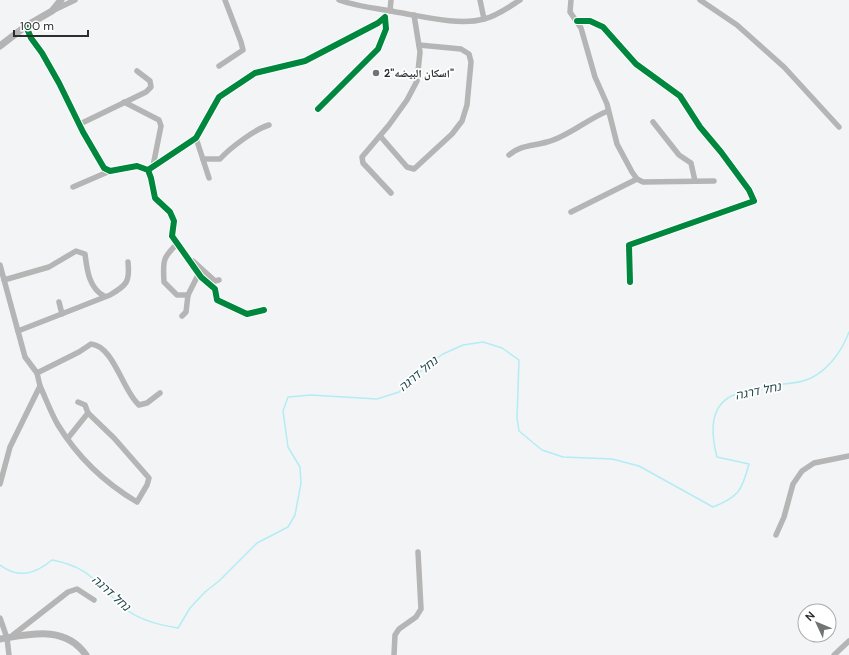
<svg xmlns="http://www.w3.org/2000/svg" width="849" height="655" viewBox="0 0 849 655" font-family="'DM Sans','Noto Naskh Arabic','Noto Sans Hebrew',sans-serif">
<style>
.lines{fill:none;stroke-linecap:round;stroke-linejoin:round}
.stream{stroke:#b3ecf5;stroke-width:1.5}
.street{stroke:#b6b5b5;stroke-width:5.5}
.secondary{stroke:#b5b4b5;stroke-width:7}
.cycleway-casing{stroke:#fff;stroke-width:8}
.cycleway{stroke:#00873e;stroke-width:6}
.poi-dot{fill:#727373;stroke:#fff;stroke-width:1.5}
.labels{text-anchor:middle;stroke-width:3.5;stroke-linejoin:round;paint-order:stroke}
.poi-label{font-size:11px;font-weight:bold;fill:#2c2d2d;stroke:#fff;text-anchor:start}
.water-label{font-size:12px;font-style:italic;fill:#21484d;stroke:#fff}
</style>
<rect width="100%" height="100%" fill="#f3f4f5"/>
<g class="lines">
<path class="stream" d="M0 565C19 579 35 574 52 560 90 567 96 583 123 607 138 620 158 625 178 628L190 608 205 592 219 581 257 543 288 527 295 515 301 483 300 467 288 447 283 411 288 397 311 395 377 399 399 392 427 365 443 354 463 345 483 342 502 348 519 360 517 418 519 431 542 450 563 457 612 459 639 466 713 507C739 497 742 490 749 464L717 457C712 438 708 411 728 398 736 392 747 392 757 390 763 389 769 386 775 385 788 383 799 384 811 378 829 369 842 351 849 332"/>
<g class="street">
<path d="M339 0C358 7 376 8 396 12 421 16 459 26 484 19 497 16 509 7 520 0"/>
<path d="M480 0 484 19"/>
<path d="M571 0 570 12 581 28 595 77 607 104 617 144 632 172 637 179 643 182 714 181"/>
<path d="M700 0 737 25 784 67 839 127"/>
<path d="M52 11 75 0"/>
<path d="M390 11 391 0"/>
<path d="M577 21H590L603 27 636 64 680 96 700 127 721 152 749 190 754 201 629 245 630 282"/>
<path d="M26 26 31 38 42 53 59 83 83 132 104 168 110 171 137 166 148 170 151 178 155 198 170 212 174 221 172 236 201 277 215 289 217 300 247 314 264 310"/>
<path d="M219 66 243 50 241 42 225 0"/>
<path d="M124 102 159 120 161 126 153 166"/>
<path d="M653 122 679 155 691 163 695 181"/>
<path d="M80 124 146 92 151 87 150 81 137 71"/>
<path d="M381 137 407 167 414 169 452 134 462 121 467 105 471 62 469 54 461 49 419 45"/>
<path d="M196 138 209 178"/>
<path d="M509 155C520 145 534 146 547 142 568 137 587 119 608 111"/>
<path d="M203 159H220C230 148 255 129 269 125"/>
<path d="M148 170 196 138 219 97 255 73 305 61 378 23 385 17 386 29 378 49 318 109"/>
<path d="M73 187 110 171"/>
<path d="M391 193 363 163 362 157 389 125 407 100 417 81 420 52 414 15"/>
<path d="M571 212 637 179"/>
<path d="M177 244C162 258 163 262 164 282L177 295H188"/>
<path d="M193 261 215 281 219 280"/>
<path d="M0 265 25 357 37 373 40 386 10 447 0 484"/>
<path d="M4 280 49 267 76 251 85 254C87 270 89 288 104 296"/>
<path d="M59 302 62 314"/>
<path d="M182 316 186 312 188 295 199 273"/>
<path d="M18 331 110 295C127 285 130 282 128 262"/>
<path d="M37 373 79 352 91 344C114 346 123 392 139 405L147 403 160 393"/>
<path d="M40 386C46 399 51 413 58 425 77 456 105 483 137 502L147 485 149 478 114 438 88 413 85 405 78 402"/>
<path d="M68 438 88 413"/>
<path d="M776 535 784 517 793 484 802 471 814 463 849 456"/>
<path d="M0 618 7 638 9 655"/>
<path d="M13 635 68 592 77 589 94 600"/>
<path d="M394 655 395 635 399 629 416 617 421 609 418 552"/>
<path d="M834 655 849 641"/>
</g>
<g class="secondary">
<path d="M0 46 26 26 52 11 61 0"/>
<path d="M0 639C31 634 65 625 86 655"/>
</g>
<defs>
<g id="cycleway">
<path d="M577 21H590L603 27 636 64 680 96 700 127 721 152 749 190 754 201 629 245 630 282"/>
<path d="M26 26 31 38 42 53 59 83 83 132 104 168 110 171 137 166 148 170 151 178 155 198 170 212 174 221 172 236 201 277 215 289 217 300 247 314 264 310"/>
<path d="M148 170 196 138 219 97 255 73 305 61 378 23 385 17 386 29 378 49 318 109"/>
</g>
</defs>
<use href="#cycleway" class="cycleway-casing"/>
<use href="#cycleway" class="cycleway"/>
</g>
<circle class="poi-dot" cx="376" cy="73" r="4"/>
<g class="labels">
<g class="poi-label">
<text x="384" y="77">اسكان البيضه"2"</text>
</g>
<g class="water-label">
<text transform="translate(418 374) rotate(-40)" y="4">נחל דרגה</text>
<text transform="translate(758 391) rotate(-12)" y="4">נחל דרגה</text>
<text transform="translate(111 593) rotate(42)" y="4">נחל דרגה</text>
</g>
</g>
<g transform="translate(817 623) rotate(314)"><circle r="19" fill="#ffffff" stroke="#ababab"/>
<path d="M0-3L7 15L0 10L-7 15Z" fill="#727373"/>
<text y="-6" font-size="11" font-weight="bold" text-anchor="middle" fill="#2c2d2d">N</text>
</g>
<path d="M14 30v6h74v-6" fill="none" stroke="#2c2d2d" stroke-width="2"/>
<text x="20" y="30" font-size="12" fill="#2c2d2d" stroke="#ffffff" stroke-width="3" paint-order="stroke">100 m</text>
</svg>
